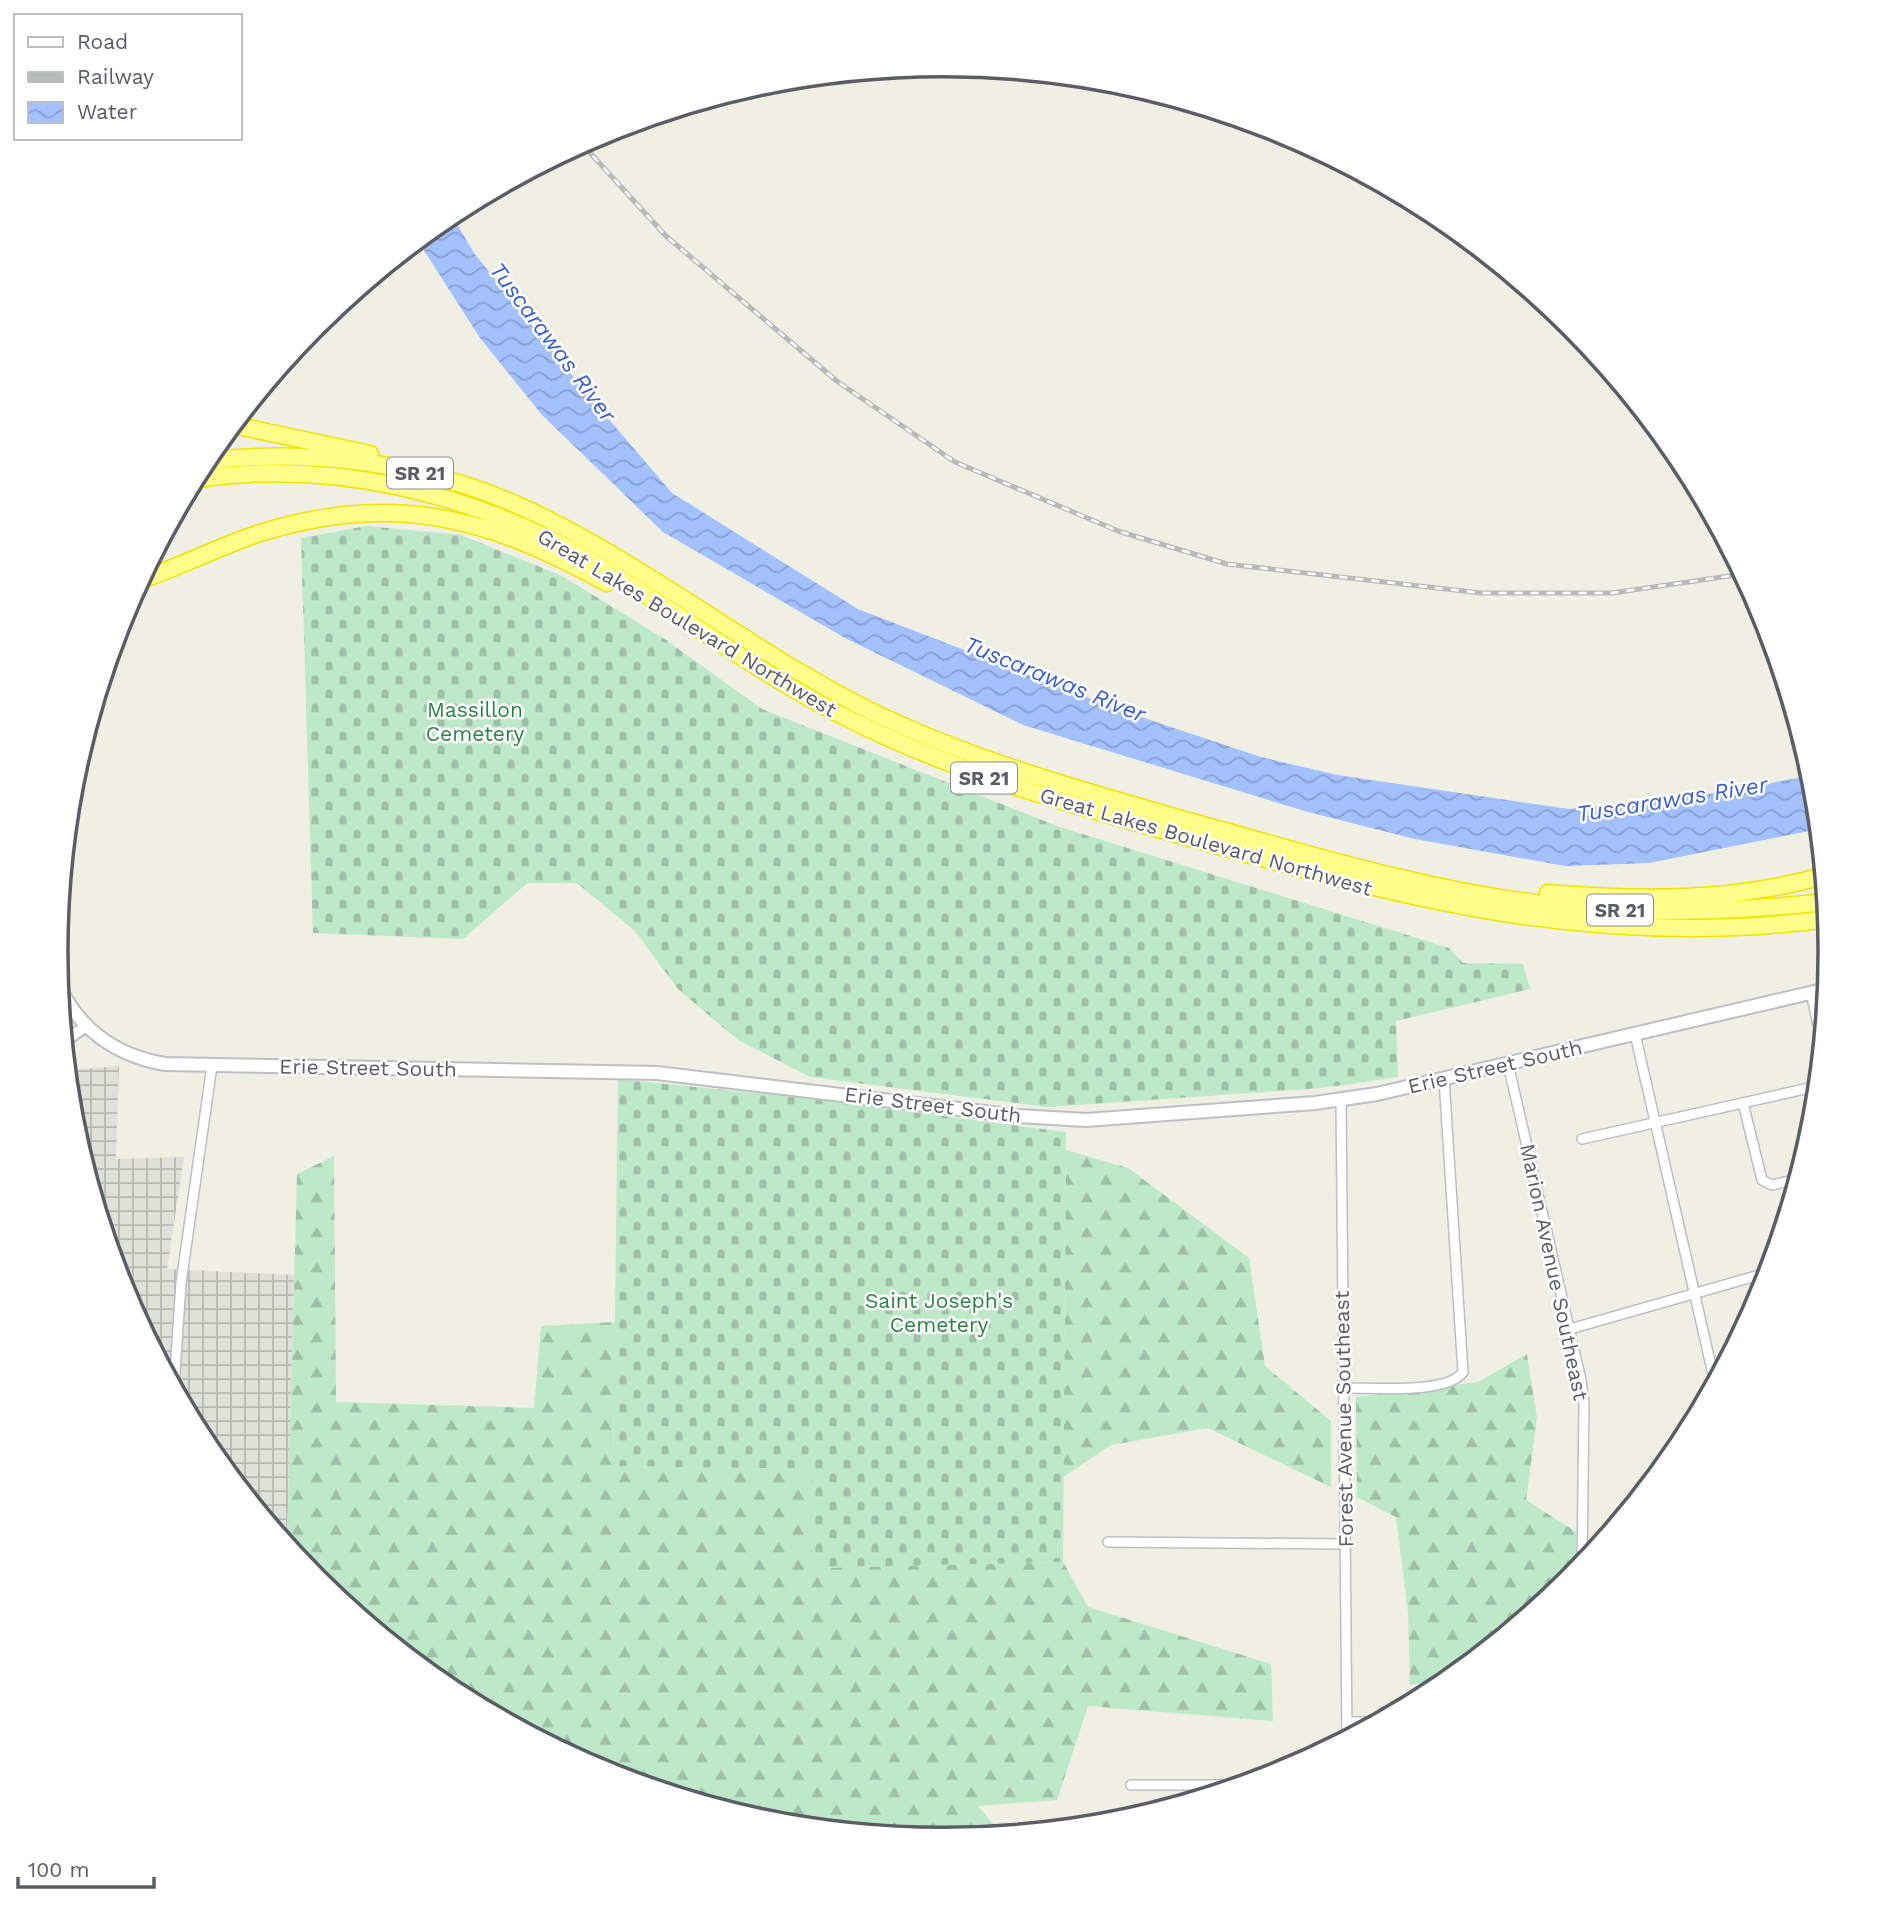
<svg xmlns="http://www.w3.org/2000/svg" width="1887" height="1905" viewBox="0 0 1887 1905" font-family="'Work Sans',sans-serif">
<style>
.industrial{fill:url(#industrial-grid)}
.forest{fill:url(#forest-firs)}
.cemetery{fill:url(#cemetery-stones)}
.water{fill:url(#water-waves)}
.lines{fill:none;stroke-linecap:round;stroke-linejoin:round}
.minor-casing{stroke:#bdbec5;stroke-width:12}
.tertiary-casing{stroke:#bdbec5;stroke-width:14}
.secondary-casing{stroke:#bdbfc7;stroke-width:16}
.motorway-casing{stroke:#f2e200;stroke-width:19}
.minor{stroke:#fff;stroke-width:9}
.tertiary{stroke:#fff;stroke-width:10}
.secondary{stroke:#fff;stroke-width:12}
.motorway{stroke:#fffe8a;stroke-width:16}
.rail-casing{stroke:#b8b9b9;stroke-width:5}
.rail{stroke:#fff;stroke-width:2.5;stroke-dasharray:8;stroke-linecap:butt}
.labels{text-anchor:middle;stroke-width:5;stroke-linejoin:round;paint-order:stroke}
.shield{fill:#fff;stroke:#8c8e93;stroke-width:2}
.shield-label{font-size:19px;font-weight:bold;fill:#5b5d65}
.street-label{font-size:21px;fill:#5b5d65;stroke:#fff}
.park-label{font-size:21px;fill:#2d8246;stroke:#fff}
.water-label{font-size:23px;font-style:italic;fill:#3b5ecd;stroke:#fff}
.rim{fill:none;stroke:#5b5d65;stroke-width:3.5}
</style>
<defs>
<pattern id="industrial-grid" width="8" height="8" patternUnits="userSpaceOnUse" patternTransform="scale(1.75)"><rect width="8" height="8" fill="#dfe0d7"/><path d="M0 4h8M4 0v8" fill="none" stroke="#b8b9b2"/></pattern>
<pattern id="forest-firs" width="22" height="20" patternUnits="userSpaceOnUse" patternTransform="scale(1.75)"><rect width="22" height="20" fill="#bde9c8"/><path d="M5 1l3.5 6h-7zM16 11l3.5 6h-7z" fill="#9dc0a6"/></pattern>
<pattern id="cemetery-stones" width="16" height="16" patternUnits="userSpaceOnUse" patternTransform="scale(1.75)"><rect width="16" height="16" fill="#bde9c8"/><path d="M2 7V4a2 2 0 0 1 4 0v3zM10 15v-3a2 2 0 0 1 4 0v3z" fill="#9dc0a6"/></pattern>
<pattern id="water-waves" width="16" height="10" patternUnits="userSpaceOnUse" patternTransform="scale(1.75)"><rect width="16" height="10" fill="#a3c0ff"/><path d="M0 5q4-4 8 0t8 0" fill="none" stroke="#889fd2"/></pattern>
</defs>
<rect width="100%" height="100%" fill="#efefe3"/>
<path class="industrial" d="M119 1066 116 1159 184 1157 167 1269 294 1275 287 1544 205 1445 123 1292 73 1125 68 1070Z"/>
<g class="forest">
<path d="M1066 1150 1128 1168 1249 1258 1265 1366 1331 1421V1487L1208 1428 1111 1445 1063 1477Z"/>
<path d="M334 1156 336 1402 534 1408 541 1326 615 1322 613 1466 812 1469V1568L1063 1562 1088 1607 1271 1664 1273 1721 1088 1706 1057 1800 978 1806 1002 1834 943 1840 770 1823 604 1772 450 1690 316 1580 287 1544 297 1174Z"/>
<path d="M1527 1354 1537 1418 1526 1500 1576 1532V1574L1452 1677 1410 1685 1408 1612 1396 1517 1357 1497 1356 1397 1478 1382Z"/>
</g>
<g class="cemetery">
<path d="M366 526 461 535 562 576 666 640 762 709 1057 826 1449 948 1463 963 1523 964 1530 989 1396 1021 1398 1077 1322 1088 1048 1107 810 1077 738 1040 678 989 635 931 577 883H527L463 939 313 933 301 538Z"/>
<path d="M618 1079 814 1099 1066 1132 1063 1562 812 1568V1469L613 1466Z"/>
</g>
<path class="water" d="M451 214 474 253 582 388 672 493 858 609 1120 710 1261 757 1337 775 1569 809 1726 792 1812 775 1819 829 1649 863 1565 866 1415 839 1308 812 1023 725 845 638 663 532 542 415 480 338 418 241Z"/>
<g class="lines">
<defs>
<g id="minor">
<path d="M1811 993 1822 1042"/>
<path d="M1635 1034 1715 1383"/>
<path d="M1508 1064 1581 1380 1584 1404 1582 1567"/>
<path d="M1341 1100 1347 1738"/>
<path d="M1743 1103 1762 1180 1772 1185 1798 1179"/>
<path d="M1582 1139 1818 1086"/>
<path d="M1570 1329 1770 1272"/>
<path d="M174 1387 181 1283 212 1066"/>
<path d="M1344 1388C1371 1387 1447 1395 1463 1372L1444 1079"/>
<path d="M1108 1542 1345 1544"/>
<path d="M1347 1722H1377"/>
<path d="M1131 1785H1241"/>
</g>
<path id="tertiary" d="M65 1041 86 1026"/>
<path id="secondary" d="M59 986C80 1030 117 1056 165 1064L657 1073 1018 1116 1086 1120 1315 1103 1377 1094 1827 989"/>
<g id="motorway">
<path d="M233 425 370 454"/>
<path d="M205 461C312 448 425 463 524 508 650 566 757 657 881 716 983 764 1091 793 1199 824 1312 855 1425 890 1542 904 1637 915 1732 912 1826 902"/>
<path d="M195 479C331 459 469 492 587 559 677 610 759 675 853 721 958 773 1068 804 1180 835 1401 898 1594 950 1828 919"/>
<path d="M141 580C182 566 220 546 260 533 394 491 489 518 607 583"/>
<path d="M1548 893C1640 901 1734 901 1823 876"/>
</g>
</defs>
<use href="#minor" class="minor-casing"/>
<use href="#tertiary" class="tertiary-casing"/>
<use href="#secondary" class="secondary-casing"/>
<use href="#motorway" class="motorway-casing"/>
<use href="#minor" class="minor"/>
<use href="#tertiary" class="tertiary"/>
<use href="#secondary" class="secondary"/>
<use href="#motorway" class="motorway"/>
<defs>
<path id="rail" d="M582 144 666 236 838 382 955 462 1118 531 1227 564 1481 593H1612L1743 574"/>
</defs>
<use href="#rail" class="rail-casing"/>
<use href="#rail" class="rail"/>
</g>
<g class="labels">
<g class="shield">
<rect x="387" y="457.5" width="66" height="31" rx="5"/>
<rect x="951" y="762.5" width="66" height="31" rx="5"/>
<rect x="1587" y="894.5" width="66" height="31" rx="5"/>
</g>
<g class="shield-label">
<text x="420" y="480">SR 21</text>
<text x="984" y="785">SR 21</text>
<text x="1620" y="917">SR 21</text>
</g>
<g class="street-label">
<text transform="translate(687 623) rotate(31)" y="7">Great Lakes Boulevard Northwest</text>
<text transform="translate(1206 842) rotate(16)" y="7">Great Lakes Boulevard Northwest</text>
<text transform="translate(1495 1067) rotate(-13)" y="7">Erie Street South</text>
<text transform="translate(368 1068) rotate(1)" y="7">Erie Street South</text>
<text transform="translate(933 1105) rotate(7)" y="7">Erie Street South</text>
<text transform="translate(1554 1272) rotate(78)" y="7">Marion Avenue Southeast</text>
<text transform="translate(1344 1419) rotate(-91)" y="7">Forest Avenue Southeast</text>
</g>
<g class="park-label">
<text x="475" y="717">Massillon<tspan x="475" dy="24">Cemetery</tspan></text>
<text x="939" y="1308">Saint Joseph's<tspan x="939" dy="24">Cemetery</tspan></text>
</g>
<g class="water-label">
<text transform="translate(553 342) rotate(53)" y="8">Tuscarawas River</text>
<text transform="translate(1055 679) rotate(22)" y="8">Tuscarawas River</text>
<text transform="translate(1672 799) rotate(-9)" y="8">Tuscarawas River</text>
</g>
</g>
<path d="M0 0H1887V1905H0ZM68 952a875 875 0 1 1 1750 0a875 875 0 1 1-1750 0Z" fill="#fff" fill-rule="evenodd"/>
<path class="rim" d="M68 952a875 875 0 1 1 1750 0a875 875 0 1 1-1750 0Z"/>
<rect x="14" y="14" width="228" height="126" fill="#ffffff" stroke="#bdbec1" stroke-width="2"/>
<rect x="28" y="37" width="35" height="10" fill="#ffffff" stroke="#bdbec1" stroke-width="2"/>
<text x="77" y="49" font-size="21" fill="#5b5d65">Road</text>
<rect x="28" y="72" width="35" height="10" fill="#b8b9b9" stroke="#bdbec1" stroke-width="2"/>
<text x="77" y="84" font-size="21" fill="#5b5d65">Railway</text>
<rect x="28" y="102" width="35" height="21" fill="url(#water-waves)" stroke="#bdbec1" stroke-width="2"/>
<text x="77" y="119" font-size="21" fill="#5b5d65">Water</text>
<path d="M18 1877v10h136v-10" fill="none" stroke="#5b5d65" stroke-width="3.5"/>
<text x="28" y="1877" font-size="21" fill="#5b5d65" stroke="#ffffff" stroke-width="5" paint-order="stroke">100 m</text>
</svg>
